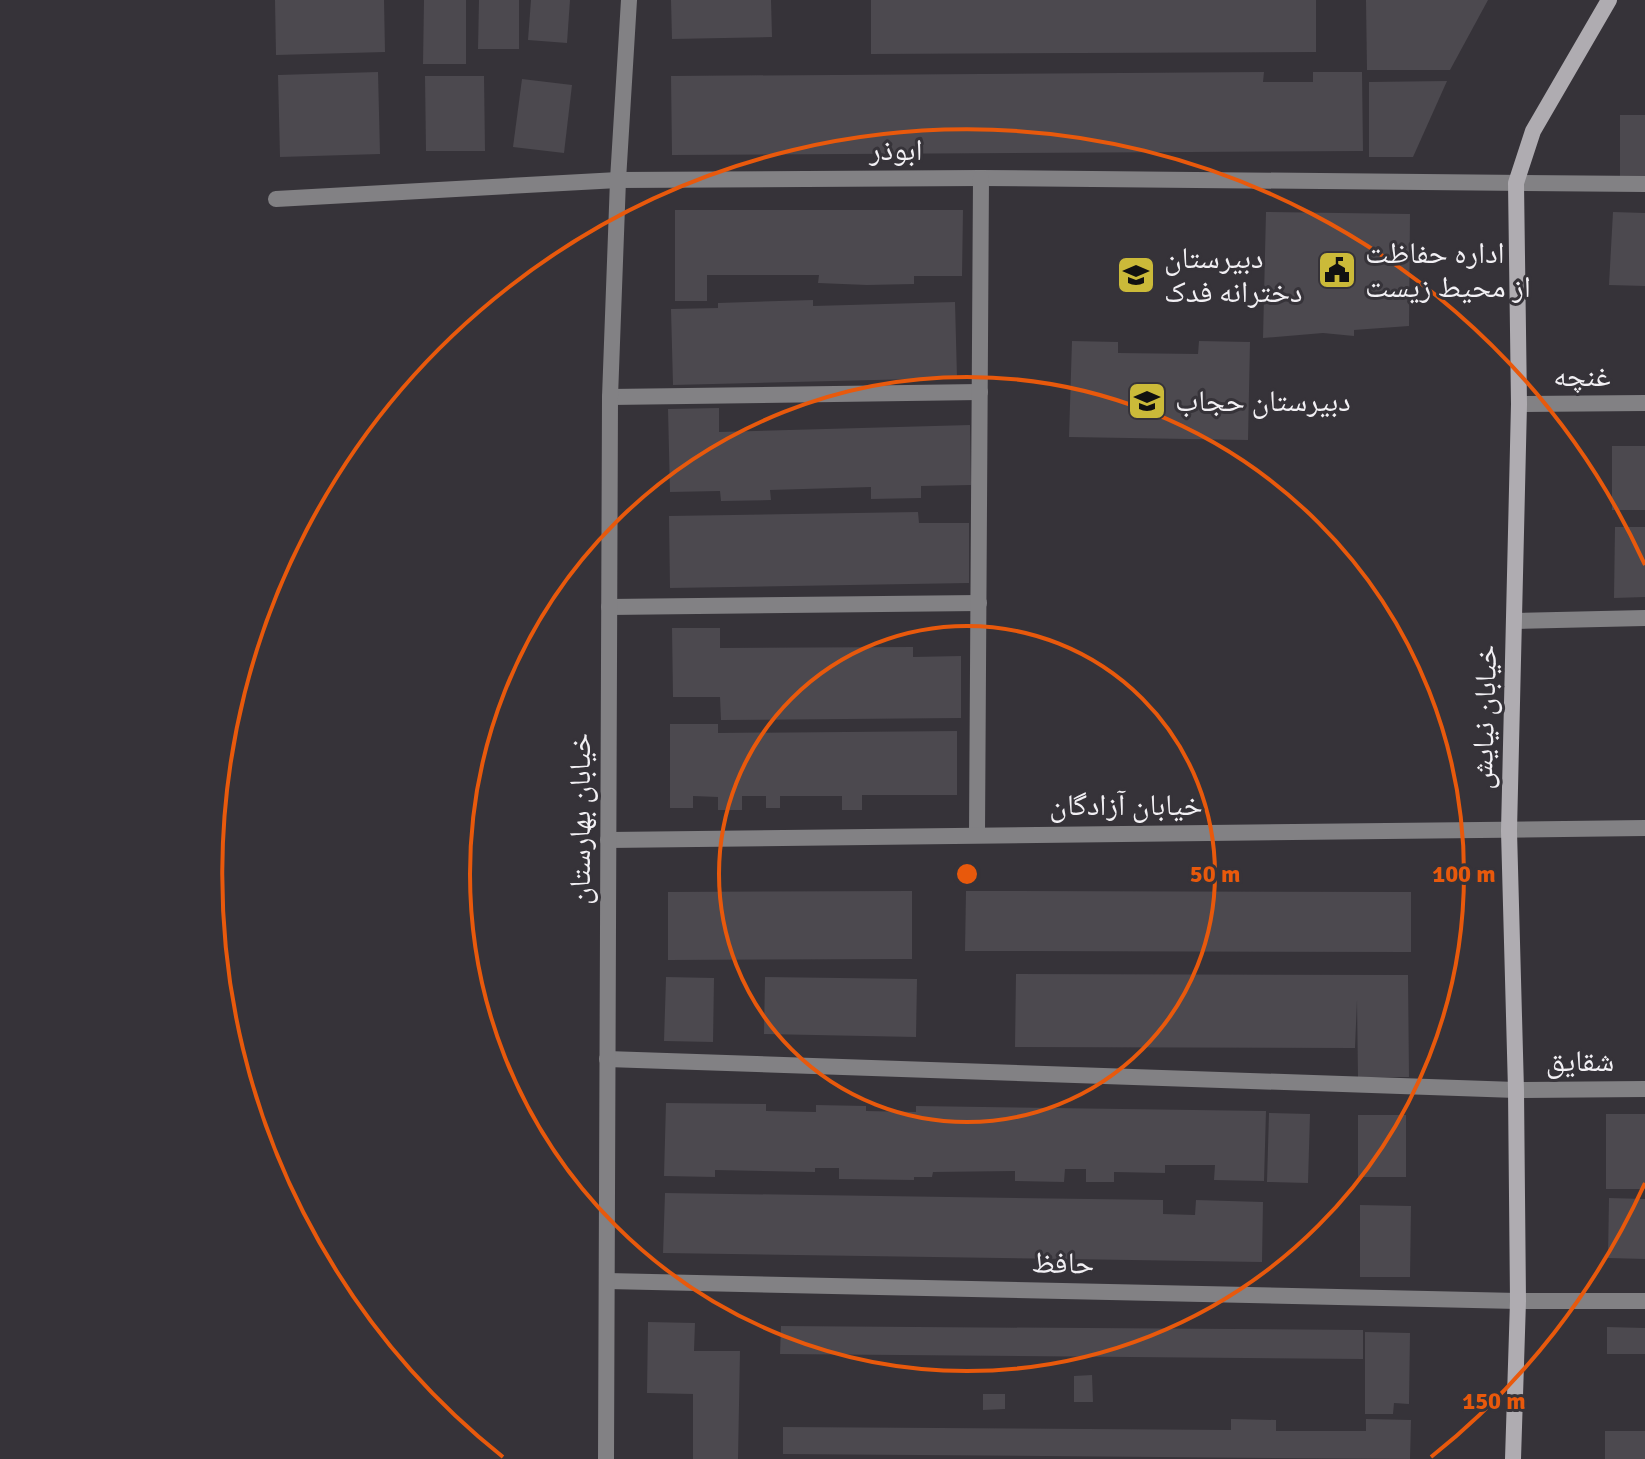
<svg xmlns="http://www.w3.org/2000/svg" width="1645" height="1459" viewBox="0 0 1645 1459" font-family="Signika,'Noto Naskh Arabic',sans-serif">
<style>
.building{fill:#4c494f}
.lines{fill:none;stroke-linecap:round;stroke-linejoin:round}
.street{stroke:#828184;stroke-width:16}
.secondary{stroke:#afacb1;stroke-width:16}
.ring{fill:none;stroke:#e8590c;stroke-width:4}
.labels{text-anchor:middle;stroke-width:6;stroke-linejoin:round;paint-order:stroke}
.street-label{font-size:30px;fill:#f2f0f4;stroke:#363339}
.poi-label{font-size:30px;fill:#f2f0f4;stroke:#363339;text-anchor:start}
.centre{fill:#e8590c;stroke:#363339;stroke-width:4}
.ring-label{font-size:24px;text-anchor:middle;font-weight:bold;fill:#e8590c;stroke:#363339;stroke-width:6;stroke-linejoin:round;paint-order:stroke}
</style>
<rect width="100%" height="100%" fill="#363339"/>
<g class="building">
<path d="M275 0H384L385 52 276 55Z"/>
<path d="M424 0H466V64H423Z"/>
<path d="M479 0H519V49H478Z"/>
<path d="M531 0H570L567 43 528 40Z"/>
<path d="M671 0H771L772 37 672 39Z"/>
<path d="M871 0H1316V52L871 54Z"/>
<path d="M1366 0H1488L1450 70H1367Z"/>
<path d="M378 72 380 154 280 157 278 75Z"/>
<path d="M1264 72 1263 82H1313V72H1362L1363 151 672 155 671 76Z"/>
<path d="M425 76H484L485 151H426Z"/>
<path d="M522 79 572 85 564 153 513 147Z"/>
<path d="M1447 81 1413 157H1369V82Z"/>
<rect x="1620" y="115" width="25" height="61"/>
<path d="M675 210H963L962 276H914V284L867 285 818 283 819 275H707V301H675Z"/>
<path d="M1266 212 1410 214 1409 326 1354 330V336L1323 333 1263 338Z"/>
<path d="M1613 212 1645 213V286L1609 285Z"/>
<path d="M813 300V306L955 302 957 378 673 385 671 309 718 308V303Z"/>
<path d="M1072 341 1118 342V353L1198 354 1199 341 1250 342 1248 440 1069 437Z"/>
<path d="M719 408V432L970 425 971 485 921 486V498L871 499V487L770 490 771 500 721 501 720 491 670 492 668 409Z"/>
<rect x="1612" y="446" width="33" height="64"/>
<path d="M918 512 919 523H969V583L670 588 669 516Z"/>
<path d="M1615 527H1645V597L1614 598Z"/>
<path d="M672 628H720V648L913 647V657L961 656V718L721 720 720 697H673Z"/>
<path d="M670 724H718V733L957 731V795H862V810H842V796H780V808H766V796H742V810H718V797L693 796V808H670Z"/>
<path d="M912 891V959L668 960V892Z"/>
<path d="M966 891 1411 892V952L965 951Z"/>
<path d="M1016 974 1408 975 1409 1077H1358L1357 1000 1355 1048 1015 1047Z"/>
<path d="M666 977 714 978 713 1042 664 1041Z"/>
<path d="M765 977 917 979 916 1037 764 1034Z"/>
<path d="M666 1103 766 1104V1111L816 1112V1105L866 1106V1111L916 1112V1106L1266 1111 1264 1181 1214 1180 1215 1165H1165V1173L1114 1172V1182H1086V1169H1065L1064 1182 1015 1181V1171L933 1172 932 1177H914V1180L839 1179V1168H815V1172L715 1170V1177L664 1176Z"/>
<path d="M1269 1113 1310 1114 1308 1183 1267 1182Z"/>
<rect x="1606" y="1114" width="39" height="75"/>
<rect x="1358" y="1115" width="48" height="62"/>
<path d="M665 1193 1163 1200V1214L1195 1215 1196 1200 1263 1202 1262 1262 663 1253Z"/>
<path d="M1609 1198 1645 1199V1259L1608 1258Z"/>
<path d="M1360 1205 1411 1206 1410 1277H1360Z"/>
<path d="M648 1322 695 1323 694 1351H740L738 1459H693V1394L647 1393Z"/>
<path d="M781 1326 1363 1330V1359L780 1354Z"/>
<path d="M1607 1327 1645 1328V1354H1607Z"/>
<path d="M1365 1332 1410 1333 1409 1404 1394 1403 1393 1414H1365Z"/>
<path d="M1092 1375 1093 1402H1074V1376Z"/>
<path d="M983 1394H1005V1409L983 1410Z"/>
<path d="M1231 1419 1276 1420V1431H1366V1419L1411 1420 1410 1459 783 1454V1427L1231 1430Z"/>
<rect x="1605" y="1431" width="40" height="28"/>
</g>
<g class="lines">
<g class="street">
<path d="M276 199 618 180 981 178 1645 184"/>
<path d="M610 397 980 392"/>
<path d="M1519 404 1645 403"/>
<path d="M609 607 979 603"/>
<path d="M1514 621 1645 618"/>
<path d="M977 834 981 178"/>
<path d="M608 840 1645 828"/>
<path d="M607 1059 1516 1090 1645 1089"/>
<path d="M607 1281 1518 1301H1645"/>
<path d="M606 1459 610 397 618 180 629 0"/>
</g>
<path class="secondary" d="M1513 1459 1518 1301 1516 1090 1509 831 1519 404 1516 183 1533 131 1609 0"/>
</g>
<g class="ring">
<circle cx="967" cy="874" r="248"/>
<circle cx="967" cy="874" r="497"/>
<path d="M1645 1183A745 745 0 0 1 1431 1457M503 1457A745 745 0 1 1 1645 565"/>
</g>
<defs>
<symbol id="civic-square" viewBox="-11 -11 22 22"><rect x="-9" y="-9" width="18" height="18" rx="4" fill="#cbba39" stroke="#363339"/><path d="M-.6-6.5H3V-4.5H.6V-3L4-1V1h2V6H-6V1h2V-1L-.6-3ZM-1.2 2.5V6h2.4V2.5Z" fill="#111"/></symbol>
<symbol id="school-square" viewBox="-11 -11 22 22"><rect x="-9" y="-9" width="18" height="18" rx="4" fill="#cbba39" stroke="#363339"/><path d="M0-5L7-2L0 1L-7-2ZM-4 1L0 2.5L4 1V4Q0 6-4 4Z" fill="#111"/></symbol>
</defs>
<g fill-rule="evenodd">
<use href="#civic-square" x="1315" y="248" width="44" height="44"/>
<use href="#school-square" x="1114" y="253" width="44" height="44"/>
<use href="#school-square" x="1125" y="379" width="44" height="44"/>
</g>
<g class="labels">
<g class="street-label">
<text x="896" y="160">ابوذر</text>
<text x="1582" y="386">غنچه</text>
<text transform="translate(1484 717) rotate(-88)" y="10">خیابان نیایش</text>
<text x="1126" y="815">خیابان آزادگان</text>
<text transform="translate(580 819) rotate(-90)" y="10">خیابان بهارستان</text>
<text x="1580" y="1071">شقایق</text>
<text transform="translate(1063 1263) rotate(1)" y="10">حافظ</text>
</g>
<g class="poi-label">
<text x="1365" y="263">اداره حفاظت<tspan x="1365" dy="34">از محیط زیست</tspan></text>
<text x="1164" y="268">دبیرستان<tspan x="1164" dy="34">دخترانه فدک</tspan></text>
<text x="1175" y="411">دبیرستان حجاب</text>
</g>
</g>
<circle cx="967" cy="874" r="12" class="centre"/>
<g class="ring-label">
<text x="1215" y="882">50 m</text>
<text x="1464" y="882">100 m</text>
<text x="1494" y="1409">150 m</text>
</g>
</svg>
